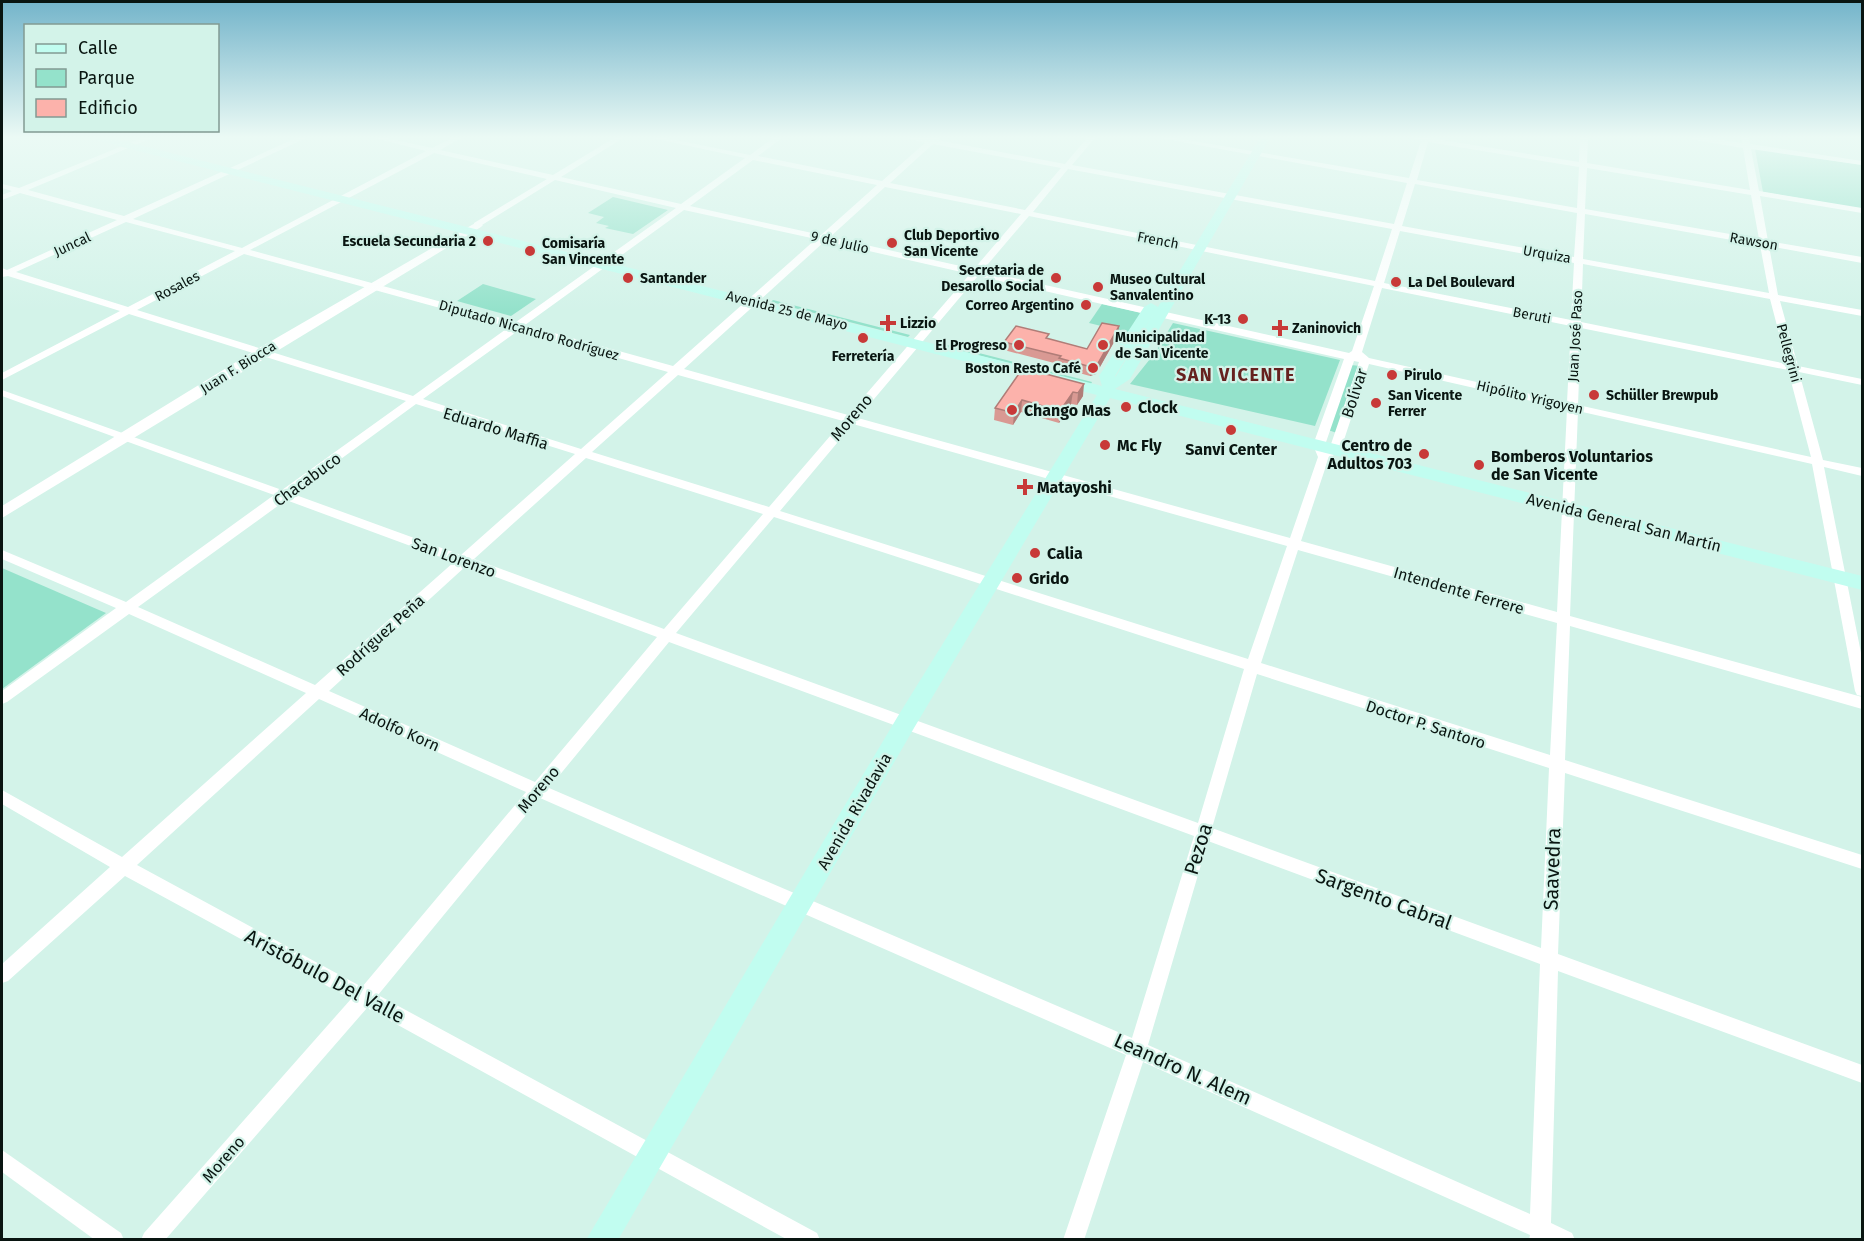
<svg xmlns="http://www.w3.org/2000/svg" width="1864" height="1241" viewBox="0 0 1864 1241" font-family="'Fira Sans',sans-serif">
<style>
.green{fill:#94e2cb}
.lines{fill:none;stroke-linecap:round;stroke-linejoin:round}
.minor{fill:#fff;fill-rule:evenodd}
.tertiary{fill:#fff;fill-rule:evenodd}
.secondary{fill:#c1fdf0;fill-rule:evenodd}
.wall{fill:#d99993}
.shaded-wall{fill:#b07d78}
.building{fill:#fcb2ab;stroke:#b07d78;stroke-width:1.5}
.poi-dot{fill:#c83938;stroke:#d3f3e9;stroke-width:2}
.labels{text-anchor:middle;stroke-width:4.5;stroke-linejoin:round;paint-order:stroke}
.far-poi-label{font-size:14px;font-weight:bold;fill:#091511;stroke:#d3f3e9;text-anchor:start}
.far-street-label{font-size:14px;fill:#091511;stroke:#d3f3e9}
.street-label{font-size:16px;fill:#091511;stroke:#d3f3e9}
.poi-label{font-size:16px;font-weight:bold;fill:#091511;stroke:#d3f3e9;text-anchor:start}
.far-district-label{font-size:18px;font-weight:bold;letter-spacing:1.5px;fill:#66211f;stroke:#d3f3e9}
.near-street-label{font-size:20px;fill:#091511;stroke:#d3f3e9}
</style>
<rect width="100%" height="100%" fill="#d3f3e9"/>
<g class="green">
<path d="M1755 149 1862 165V209L1763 192Z"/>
<path d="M613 197 668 210 633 234 605 228 609 226 596 223 604 217 588 213Z"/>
<path d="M483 284 536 299 511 316 457 301Z"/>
<path d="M773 300 910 335 908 337 771 302Z"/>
<path d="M1102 304 1142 313 1130 333 1089 323Z"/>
<path d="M1173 323 1340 360 1315 426 1130 384 1154 354Z"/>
<path d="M936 342 1092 382 1091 384 934 344Z"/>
<path d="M1351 365 1360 366 1337 433 1328 430Z"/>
<path d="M2 568 106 613 2 689Z"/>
</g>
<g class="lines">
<g class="minor">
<path d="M142 138H152L28 190 124 216 296 138H306L133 219 242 248 426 151 374 138H387L432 148 452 138H461L440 150 553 175 614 138H623L561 177 681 204 745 158 652 138H666L750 155 773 138H782L758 156 882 181 925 143 907 138H939L937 140 1065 164 1087 138H1095L1072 165 1394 224 1407 183 1160 138H1176L1409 178 1421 141 1412 138H1430L1579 162 1580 138H1588L1587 163 1750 190 1743 148 1694 140 1690 138H1708L1742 143 1741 138H1749L1750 144 1862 161V165L1751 149 1759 191 1862 208V213L1760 196 1768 241 1862 257V263L1769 246 1778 295 1862 310V316L1780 301 1798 366 1862 379V385L1799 372 1823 460 1862 468V476L1824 467 1862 658V696L1857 695 1855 691 1812 464 1578 411 1570 616 1862 697V709L1570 626 1565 760 1862 855V869L1565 773 1558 954 1862 1065V1083L1558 971 1551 1223 1572 1233 1575 1240H1529L1530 1235 1143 1062 1084 1240H1063L1126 1055 540 798 378 995 817 1233 820 1240H788L367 1008 165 1240H141L144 1233 351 999 125 876 8 981 2 983V964L110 867 2 804V790L122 857 306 693 129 614 7 702 2 704V691L116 608 2 559V550L126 602 274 495 2 396V390L282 490 406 401 129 314 2 380V373L120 311 8 276 2 277V268L7 270 117 220 20 193 2 200V195L12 191 2 188V184L19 188ZM1428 142 1579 167 1577 208 1417 180ZM933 144 1061 168 1025 210 890 183ZM434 153 547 179 474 223V227L477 228 555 180 676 208 516 322 250 250ZM753 160 877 185 821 235 690 206ZM1587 168 1751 195 1759 239 1585 209ZM1068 169 1392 229 1375 281 1033 212ZM1415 184 1577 213 1574 257 1402 226ZM885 187 1021 214 974 269 830 237ZM684 210 816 239 673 366 525 325ZM1585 214 1760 245 1769 293 1583 259ZM1029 216 1374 286 1352 351 1349 353 982 271ZM126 222 235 251 128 307 16 272ZM1400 231 1574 263 1571 320 1384 283ZM825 241 970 274 848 415 684 369ZM244 254 509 327 413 396 137 310ZM1583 264 1770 299 1787 364 1581 322ZM978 276 1344 359 1313 445 1318 457 1290 538 858 418ZM1382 288 1571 326 1567 402 1369 358 1362 352ZM1581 328 1788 370 1811 457 1578 405ZM519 330 668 372 581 449 423 399ZM1354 361 1359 362 1330 447 1326 450 1325 445ZM1369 364 1567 409 1557 612 1301 541 1328 460 1341 449ZM678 375 843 421 769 507 592 452ZM416 404 575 454 461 555 293 494ZM853 424 1287 546 1248 659 780 511ZM586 458 763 514 664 629 474 559ZM286 500 454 562 315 685 138 607ZM774 517 1244 669 1198 823 676 633ZM1298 550 1557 623 1550 755 1261 663ZM466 566 657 637 535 782 329 691ZM669 642 1194 836 1132 1038 549 788ZM1257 674 1549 768 1541 948 1212 828ZM319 699 526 792 362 987 137 865ZM1208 841 1540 964 1530 1214 1148 1045Z"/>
<path d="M2 1150 121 1233 124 1240H95L2 1172Z"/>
</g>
<path class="tertiary" d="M477 222 483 225 481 227 2 518V506L254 351Z"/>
<path class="secondary" d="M94 138H111L1102 386 1099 376 1144 307 1151 303 1158 307 1260 138H1270L1130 379 1115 389 1862 576V590L1110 398 914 728 618 1240H586L898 716 1097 395 95 140ZM1154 313 1116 376 1115 377V376Z"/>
</g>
<g class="wall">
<path d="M1118 335 1096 374 1090 376 1058 367V364L1004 350V342L1049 339 1087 349Z"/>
<path d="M1023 368 1083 396 1077 405 1071 404 1059 423 1021 412 1013 425 994 420 995 408Z"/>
</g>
<g class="shaded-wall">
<path d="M1119 326 1118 335 1096 374 1090 376 1091 367Z"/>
<path d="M1084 384 1083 396 1077 405 1078 393Z"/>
<path d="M1073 392 1071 404 1059 423 1060 411Z"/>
<path d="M1022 400 1021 412 1013 425 1014 413Z"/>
</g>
<g class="building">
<path d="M1102 323 1119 326 1097 365 1091 367 1059 358 1061 356 1004 342 1016 326 1049 334 1046 338 1087 349Z"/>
<path d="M1023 368 1084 384 1078 393 1073 392 1060 411 1022 400 1014 413 995 408Z"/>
</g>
<linearGradient id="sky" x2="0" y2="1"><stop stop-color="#73b4ca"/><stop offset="0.44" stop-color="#ebfaf5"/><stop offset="1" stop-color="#ebfaf5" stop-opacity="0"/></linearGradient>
<rect width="1864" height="311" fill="url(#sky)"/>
<g class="poi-dot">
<circle cx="488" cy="241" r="6"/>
<circle cx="892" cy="243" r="6"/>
<circle cx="530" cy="251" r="6"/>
<circle cx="628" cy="278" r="6"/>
<circle cx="1056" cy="278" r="6"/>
<circle cx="1396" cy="282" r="6"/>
<circle cx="1098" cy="287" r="6"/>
<circle cx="1086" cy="305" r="6"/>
<circle cx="1243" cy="319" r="6"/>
<path d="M885 314h6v6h6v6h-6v6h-6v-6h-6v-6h6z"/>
<path d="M1277 319h6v6h6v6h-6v6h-6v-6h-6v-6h6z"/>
<circle cx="863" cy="338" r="6"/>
<circle cx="1019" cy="345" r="6"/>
<circle cx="1103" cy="345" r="6"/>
<circle cx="1093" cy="368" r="6"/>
<circle cx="1392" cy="375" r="6"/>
<circle cx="1594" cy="395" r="6"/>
<circle cx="1376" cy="403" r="6"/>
<circle cx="1126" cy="407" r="6"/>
<circle cx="1012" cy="410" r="6"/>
<circle cx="1231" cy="430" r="6"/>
<circle cx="1105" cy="445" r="6"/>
<circle cx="1424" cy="454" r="6"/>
<circle cx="1479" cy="465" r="6"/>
<path d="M1022 478h6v6h6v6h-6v6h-6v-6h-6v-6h6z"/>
<circle cx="1035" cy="553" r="6"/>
<circle cx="1017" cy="578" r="6"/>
</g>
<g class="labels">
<g class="far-poi-label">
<text x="904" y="240">Club Deportivo<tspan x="904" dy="16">San Vicente</tspan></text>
<text x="476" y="246" text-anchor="end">Escuela Secundaria 2</text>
<text x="542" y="248">Comisaría<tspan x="542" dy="16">San Vincente</tspan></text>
<text x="1044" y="275" text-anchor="end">Secretaria de<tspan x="1044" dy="16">Desarollo Social</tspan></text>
<text x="640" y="283">Santander</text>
<text x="1110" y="284">Museo Cultural<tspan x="1110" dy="16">Sanvalentino</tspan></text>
<text x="1408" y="287">La Del Boulevard</text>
<text x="1074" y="310" text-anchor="end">Correo Argentino</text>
<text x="1231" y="324" text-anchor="end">K-13</text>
<text x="900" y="328">Lizzio</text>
<text x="1292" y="333">Zaninovich</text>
<text x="1115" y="342">Municipalidad<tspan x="1115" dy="16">de San Vicente</tspan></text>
<text x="1007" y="350" text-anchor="end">El Progreso</text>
<text x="863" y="361" text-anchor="middle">Ferretería</text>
<text x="1081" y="373" text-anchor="end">Boston Resto Café</text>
<text x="1404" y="380">Pirulo</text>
<text x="1388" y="400">San Vicente<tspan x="1388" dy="16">Ferrer</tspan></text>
<text x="1606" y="400">Schüller Brewpub</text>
</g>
<g class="far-street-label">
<text transform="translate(1158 240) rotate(11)" y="5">French</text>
<text transform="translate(1754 241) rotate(10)" y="5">Rawson</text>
<text transform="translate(840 242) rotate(13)" y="5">9 de Julio</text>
<text transform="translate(72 244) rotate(-25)" y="5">Juncal</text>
<text transform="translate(1547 254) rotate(10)" y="5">Urquiza</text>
<text transform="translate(177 286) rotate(-28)" y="5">Rosales</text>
<text transform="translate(787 310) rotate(14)" y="5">Avenida 25 de Mayo</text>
<text transform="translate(1532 315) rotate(11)" y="5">Beruti</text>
<text transform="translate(529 330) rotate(16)" y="5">Diputado Nicandro Rodríguez</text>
<text transform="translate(1575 336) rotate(-87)" y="5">Juan José Paso</text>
<text transform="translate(1789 353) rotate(75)" y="5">Pellegrini</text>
<text transform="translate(238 367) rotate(-32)" y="5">Juan F. Biocca</text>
<text transform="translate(1530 397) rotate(13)" y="5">Hipólito Yrigoyen</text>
</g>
<g class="street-label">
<text transform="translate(1354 393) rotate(-72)" y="6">Bolívar</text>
<text transform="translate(851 417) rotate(-50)" y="6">Moreno</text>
<text transform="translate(496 428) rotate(17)" y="6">Eduardo Maffia</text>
<text transform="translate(307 479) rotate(-36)" y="6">Chacabuco</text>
<text transform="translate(1624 522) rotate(14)" y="6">Avenida General San Martín</text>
<text transform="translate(454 557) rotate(20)" y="6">San Lorenzo</text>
<text transform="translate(1459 590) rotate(16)" y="6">Intendente Ferrere</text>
<text transform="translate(380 635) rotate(-42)" y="6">Rodríguez Peña</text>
<text transform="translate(1426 724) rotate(18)" y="6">Doctor P. Santoro</text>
<text transform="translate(400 729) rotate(24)" y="6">Adolfo Korn</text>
<text transform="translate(538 789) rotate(-50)" y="6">Moreno</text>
<text transform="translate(854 811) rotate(-60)" y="6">Avenida Rivadavia</text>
<text transform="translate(223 1159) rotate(-49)" y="6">Moreno</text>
</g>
<g class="poi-label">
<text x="1138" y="413">Clock</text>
<text x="1024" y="416">Chango Mas</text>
<text x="1117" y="451">Mc Fly</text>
<text x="1412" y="451" text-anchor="end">Centro de<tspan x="1412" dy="18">Adultos 703</tspan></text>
<text x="1231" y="455" text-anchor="middle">Sanvi Center</text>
<text x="1491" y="462">Bomberos Voluntarios<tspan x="1491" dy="18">de San Vicente</tspan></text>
<text x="1037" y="493">Matayoshi</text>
<text x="1047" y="559">Calia</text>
<text x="1029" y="584">Grido</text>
</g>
<g class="far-district-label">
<text x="1236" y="381">SAN VICENTE</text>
</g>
<g class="near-street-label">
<text transform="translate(1198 849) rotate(-73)" y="7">Pezoa</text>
<text transform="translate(1552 869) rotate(-88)" y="7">Saavedra</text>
<text transform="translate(1384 899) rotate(20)" y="7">Sargento Cabral</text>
<text transform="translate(325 976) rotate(28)" y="7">Aristóbulo Del Valle</text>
<text transform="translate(1183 1069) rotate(24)" y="7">Leandro N. Alem</text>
</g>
</g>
<rect width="1864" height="1241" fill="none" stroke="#091511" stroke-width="6"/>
<rect x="24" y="24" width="195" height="108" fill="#d3f3e9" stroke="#829a93" stroke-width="1.5"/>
<rect x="36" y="44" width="30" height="9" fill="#c1fdf0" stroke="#829a93" stroke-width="1.5"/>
<text x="78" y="54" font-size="18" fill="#091511">Calle</text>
<rect x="36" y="69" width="30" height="18" fill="#94e2cb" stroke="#829a93" stroke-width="1.5"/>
<text x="78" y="84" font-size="18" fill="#091511">Parque</text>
<rect x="36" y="99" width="30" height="18" fill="#fcb2ab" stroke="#829a93" stroke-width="1.5"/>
<text x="78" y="114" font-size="18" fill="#091511">Edificio</text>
</svg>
